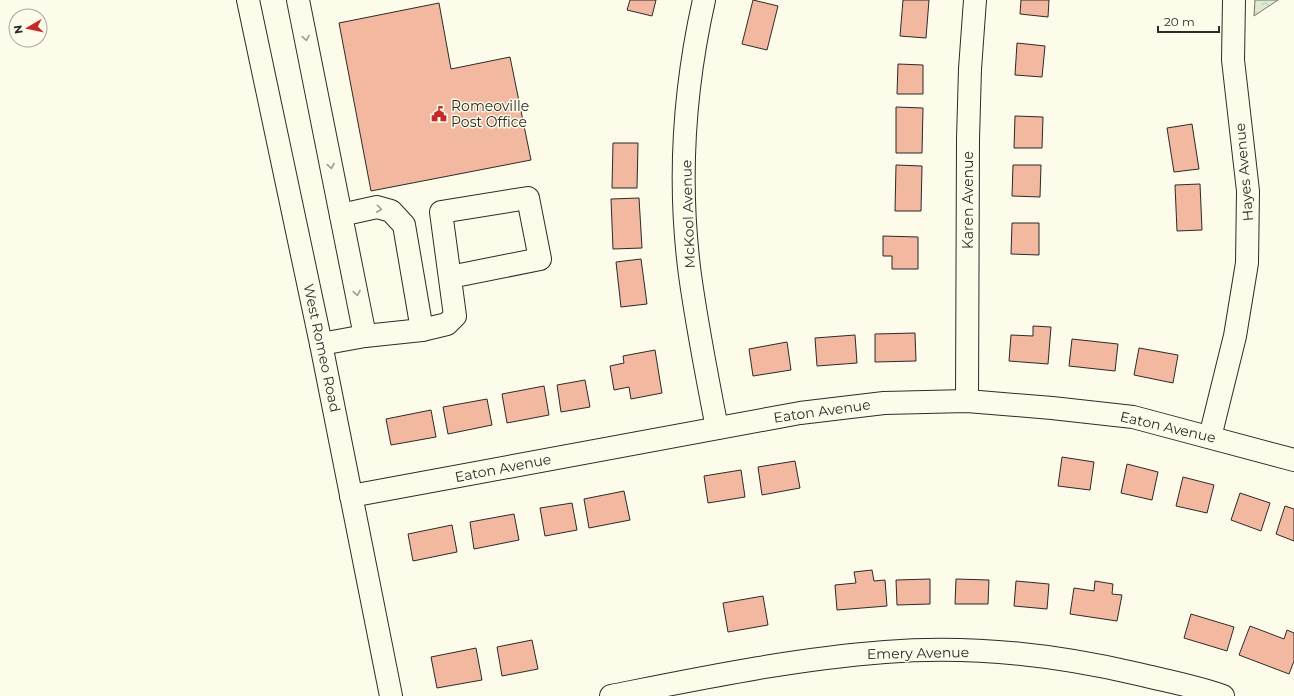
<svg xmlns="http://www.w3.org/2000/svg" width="1294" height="696" viewBox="0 0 1294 696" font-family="Montserrat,sans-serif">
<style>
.park{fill:url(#park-crowns);stroke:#74746e}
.building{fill:#f2b8a0;stroke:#2b2b2b}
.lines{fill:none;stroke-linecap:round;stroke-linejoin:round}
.minor-casing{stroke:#2b2b2b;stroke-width:24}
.major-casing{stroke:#2b2b2b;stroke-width:24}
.minor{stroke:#fdfbea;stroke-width:22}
.major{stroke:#fdfbea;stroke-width:22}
.oneway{stroke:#9e9d94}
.labels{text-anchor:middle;stroke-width:3;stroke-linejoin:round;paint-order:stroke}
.poi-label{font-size:14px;fill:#2b2b2b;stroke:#fdfbea;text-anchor:start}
.street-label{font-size:14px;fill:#2b2b2b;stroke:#fdfbea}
</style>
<defs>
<pattern id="park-crowns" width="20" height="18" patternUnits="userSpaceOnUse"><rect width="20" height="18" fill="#deebd1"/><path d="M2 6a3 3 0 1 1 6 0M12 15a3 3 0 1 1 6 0" fill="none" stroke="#bfcab4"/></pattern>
</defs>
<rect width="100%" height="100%" fill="#fdfbea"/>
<path class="park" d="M1255 0H1278L1254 16Z"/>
<g class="building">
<path d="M630 0H656L652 16 627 10Z"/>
<path d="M753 0 778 6 767 50 742 44Z"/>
<path d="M903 0H929L926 38 900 36Z"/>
<path d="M1021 0H1049L1048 17 1020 14Z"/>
<path d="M439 3 451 69 510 57 531 160 371 191 339 23Z"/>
<path d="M1017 43 1045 46 1042 77 1015 75Z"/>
<path d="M898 64 923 65V94H897Z"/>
<path d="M896 107 923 108 922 153H896Z"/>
<path d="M1015 116 1043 117 1042 148H1014Z"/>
<path d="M1192 124 1199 169 1174 172 1167 128Z"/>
<path d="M613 143H638L637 188H612Z"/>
<path d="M896 165 922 166 921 211H895Z"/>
<path d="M1013 165H1041L1040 197 1012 196Z"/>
<path d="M1200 184 1202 230 1177 231 1175 185Z"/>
<path d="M639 198 642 248 613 249 611 199Z"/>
<path d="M1012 223H1039V255L1011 254Z"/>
<path d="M883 236 918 237V269H892V256H883Z"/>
<path d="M641 259 647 304 621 307 616 262Z"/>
<path d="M1033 326 1051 327 1048 364 1009 361 1011 335 1033 336Z"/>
<path d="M915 333 916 361 875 362V334Z"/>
<path d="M855 335 857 363 817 366 815 338Z"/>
<path d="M1072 339 1118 344 1115 371 1069 366Z"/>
<path d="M787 342 791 370 753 376 749 349Z"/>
<path d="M1139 348 1178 355 1173 383 1134 375Z"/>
<path d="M655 350 662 393 631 399 629 387 614 390 610 366 624 363 623 356Z"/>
<path d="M585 380 590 407 561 412 557 385Z"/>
<path d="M544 386 549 415 507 423 502 394Z"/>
<path d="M487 399 492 425 448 434 443 407Z"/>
<path d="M431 410 436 437 391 445 386 419Z"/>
<path d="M1062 457 1094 462 1090 490 1058 486Z"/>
<path d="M795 461 800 488 762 495 758 467Z"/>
<path d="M1127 464 1158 472 1152 500 1121 493Z"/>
<path d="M741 470 745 497 708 503 704 476Z"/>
<path d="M1183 477 1214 485 1207 513 1176 506Z"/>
<path d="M624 491 630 520 589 528 584 499Z"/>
<path d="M1240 493 1270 503 1261 531 1231 520Z"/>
<path d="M572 503 577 530 545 536 540 508Z"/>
<path d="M1285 506 1294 509V541L1276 534Z"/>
<path d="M514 514 519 540 474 549 470 522Z"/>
<path d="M452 525 457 552 413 561 408 534Z"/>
<path d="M872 570 874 581 885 580 887 606 837 610 835 585 856 583 854 572Z"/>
<path d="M930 579V604L897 605 896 580Z"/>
<path d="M956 579 989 580 988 604H955Z"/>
<path d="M1016 581 1049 584 1047 609 1014 606Z"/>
<path d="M1095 581 1113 584 1112 594 1122 595 1117 621 1070 614 1074 588 1094 591Z"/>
<path d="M763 596 768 625 728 632 723 603Z"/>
<path d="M1191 614 1234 627 1227 651 1184 638Z"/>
<path d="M1250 626 1284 639 1287 630 1294 633V661L1289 674 1239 655Z"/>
<path d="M532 640 538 669 502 676 497 647Z"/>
<path d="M476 648 482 680 437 688 431 657Z"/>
</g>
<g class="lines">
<defs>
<g id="minor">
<path d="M298 0 365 336"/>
<path d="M704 0C684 89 678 184 690 275 697 326 707 377 717 428"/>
<path d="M341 215 377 207 391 211 404 225 422 330"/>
<path d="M321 344 365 336 422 330 447 324 455 316 441 212 528 198 540 259 450 277"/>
<path d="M967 401 968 139 970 69 975 0"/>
<path d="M1210 437 1235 336 1247 263 1248 191 1233 60 1234 0"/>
<path d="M351 496 800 413 884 403 967 401 1052 408 1133 417 1294 460"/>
<path d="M611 696C702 678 793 659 885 652 968 645 1057 655 1138 674 1167 681 1195 686 1223 696"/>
</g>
<path id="major" d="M248 0 321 344 391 696"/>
</defs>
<use href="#minor" class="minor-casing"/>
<use href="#major" class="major-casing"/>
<use href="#minor" class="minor"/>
<use href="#major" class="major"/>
</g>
<defs><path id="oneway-chevron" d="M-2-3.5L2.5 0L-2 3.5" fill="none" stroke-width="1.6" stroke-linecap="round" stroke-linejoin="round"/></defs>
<g class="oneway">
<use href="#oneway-chevron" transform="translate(306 38) rotate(79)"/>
<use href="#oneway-chevron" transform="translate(331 166) rotate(79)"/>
<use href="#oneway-chevron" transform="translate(379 209) rotate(6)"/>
<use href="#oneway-chevron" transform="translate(357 293) rotate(79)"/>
</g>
<defs>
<symbol id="civic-bare" viewBox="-9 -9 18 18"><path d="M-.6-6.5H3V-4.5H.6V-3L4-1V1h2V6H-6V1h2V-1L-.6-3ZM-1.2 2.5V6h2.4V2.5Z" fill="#c62828" stroke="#fdfbea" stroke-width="2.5" paint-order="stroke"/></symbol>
</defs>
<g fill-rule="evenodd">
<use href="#civic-bare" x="428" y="103" width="22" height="22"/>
</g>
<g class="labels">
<g class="poi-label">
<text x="451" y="111">Romeoville<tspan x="451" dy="16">Post Office</tspan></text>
</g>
<g class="street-label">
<text transform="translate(1244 172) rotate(-95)" y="5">Hayes Avenue</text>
<text transform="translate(968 200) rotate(-90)" y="5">Karen Avenue</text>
<text transform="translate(688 214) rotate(-92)" y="5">McKool Avenue</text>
<text transform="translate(322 348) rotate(78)" y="5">West Romeo Road</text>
<text transform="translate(822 411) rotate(-8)" y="5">Eaton Avenue</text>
<text transform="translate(1168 427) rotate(13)" y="5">Eaton Avenue</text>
<text transform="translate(503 468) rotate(-11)" y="5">Eaton Avenue</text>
<text transform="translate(918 653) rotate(-1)" y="5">Emery Avenue</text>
</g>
</g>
<g transform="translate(28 28) rotate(261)"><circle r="19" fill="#fdfbea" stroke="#a9a89e"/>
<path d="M0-3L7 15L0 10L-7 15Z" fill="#c62828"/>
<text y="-6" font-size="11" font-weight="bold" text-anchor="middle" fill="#2b2b2b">N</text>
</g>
<path d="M1158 26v6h61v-6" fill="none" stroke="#2b2b2b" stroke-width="2"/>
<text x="1164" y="26" font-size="12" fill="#2b2b2b" stroke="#fdfbea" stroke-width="3" paint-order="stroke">20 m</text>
</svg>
